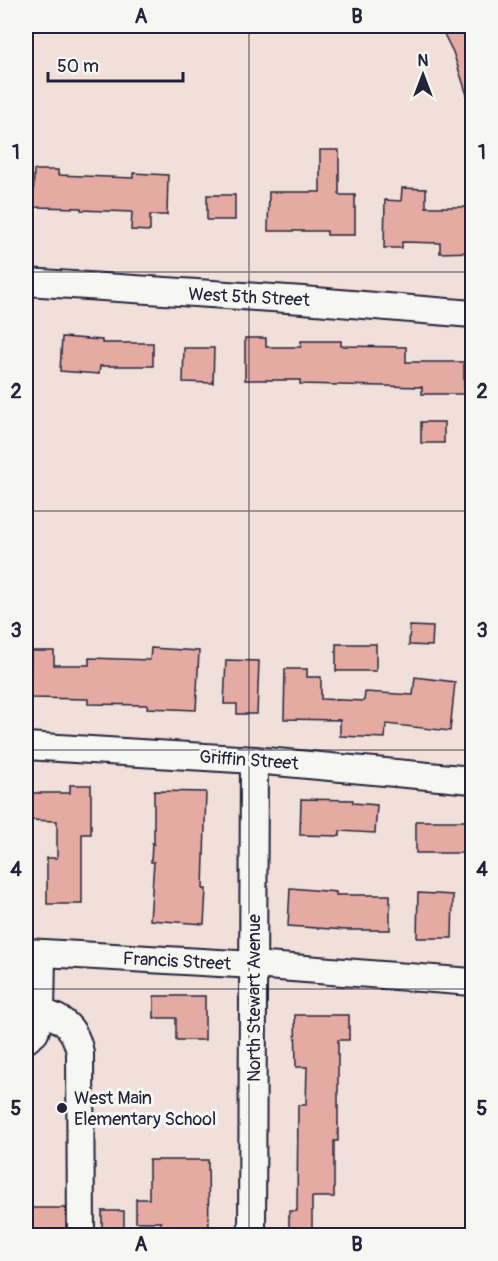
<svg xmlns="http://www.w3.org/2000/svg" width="498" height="1261" viewBox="0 0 498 1261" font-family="Pangolin,sans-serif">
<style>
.building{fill:#e5aba3;stroke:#22223b;stroke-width:1.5}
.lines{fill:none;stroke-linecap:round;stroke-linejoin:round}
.minor-casing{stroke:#22223b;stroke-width:30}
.minor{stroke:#f6f6f2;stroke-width:26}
.grid{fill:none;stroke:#22223b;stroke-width:1.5;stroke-opacity:0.55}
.poi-dot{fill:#22223b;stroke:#f6f6f2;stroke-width:2}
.labels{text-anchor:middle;stroke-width:6;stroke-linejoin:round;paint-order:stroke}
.street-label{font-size:18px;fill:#22223b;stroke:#f6f6f2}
.poi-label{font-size:18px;fill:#22223b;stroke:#f6f6f2;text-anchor:start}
.neatline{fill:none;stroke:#22223b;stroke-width:2}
.grid-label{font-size:20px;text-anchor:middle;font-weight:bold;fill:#22223b}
</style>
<rect width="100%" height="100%" fill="#f1e0da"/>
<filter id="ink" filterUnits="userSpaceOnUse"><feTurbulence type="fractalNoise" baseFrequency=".0167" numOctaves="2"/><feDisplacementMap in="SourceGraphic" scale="12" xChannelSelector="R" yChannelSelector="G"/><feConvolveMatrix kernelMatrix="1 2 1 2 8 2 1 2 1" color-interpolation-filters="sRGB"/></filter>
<g filter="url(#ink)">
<g class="building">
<path d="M440 26H472V44L468 45 472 58V104H470L453 52Z"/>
<path d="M320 150H339V195H355V235H327V231H268L269 192H320Z"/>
<path d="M34 170H58V175L133 178V173L168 175 167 215H150V231L131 230 132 212 81 210V208L33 207Z"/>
<path d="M402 188 426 189V207H472V252L440 253V243L402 242V248H384L385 200 401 201Z"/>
<rect x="207" y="195" width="28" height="25"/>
<path d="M62 337 102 340V343H153V366H100L99 374 60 371Z"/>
<path d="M245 338H266V347H301V341H341V346L406 347V362H464V394H422V387L300 384V380H245Z"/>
<path d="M184 348H214L213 383 183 382Z"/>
<rect x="421" y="422" width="23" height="21"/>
<path d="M410 626 433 627 432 646 409 645Z"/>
<rect x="336" y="644" width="40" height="27"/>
<path d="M151 648 199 651 196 710 147 708 148 705 88 704V699L30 698 31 651H54V665H89V658L150 660Z"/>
<path d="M226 660 259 661 257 714H237V704H224Z"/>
<path d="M285 669H307V677H321V699L364 701 365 692 413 695 415 677 455 682 450 731 386 724 385 738 340 736V720L284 719Z"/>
<path d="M70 785H91V834H82V904H47V858H57V821L26 820V793H70Z"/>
<path d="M154 791 206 792 203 889H206L204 924 150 920 154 862H151L152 843 154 844Z"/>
<path d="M301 799 353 800V803L377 805 375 833 340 831V836L300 835Z"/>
<rect x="416" y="821" width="53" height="32"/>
<path d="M290 888 336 892V895H390V930H346L288 926Z"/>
<path d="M418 893 453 895 452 938H417Z"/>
<path d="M154 996H205V1040H176V1018H154Z"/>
<path d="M295 1015H349V1040H338V1141H334V1197H312V1236H289V1211H297L298 1105H306L307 1067H296Z"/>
<path d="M149 1160H208L209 1236H161V1222H136V1199H149Z"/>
<rect x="26" y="1208" width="40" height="28"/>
<rect x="102" y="1211" width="22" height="25"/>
</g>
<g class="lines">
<defs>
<g id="minor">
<path d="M26 282 303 300 472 314"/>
<path d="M26 746 254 760 472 780"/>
<path d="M26 952 254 965 472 982"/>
<path d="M41 1013C64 1017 76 1030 80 1053L81 1236"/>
<path d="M26 1040 35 1033 41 1013 42 953"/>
<path d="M252 1236 254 760"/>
</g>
</defs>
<use href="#minor" class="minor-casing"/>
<use href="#minor" class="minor"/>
</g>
</g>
<path class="grid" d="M249 26V1236M26 272H472M26 511H472M26 750H472M26 989H472"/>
<circle class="poi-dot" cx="62" cy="1108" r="6"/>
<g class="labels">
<g class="street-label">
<text transform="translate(249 297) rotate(3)" y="6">West 5th Street</text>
<text transform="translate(249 760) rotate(4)" y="6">Griffin Street</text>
<text transform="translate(177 961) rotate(3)" y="6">Francis Street</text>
<text transform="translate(254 998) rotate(-90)" y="6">North Stewart Avenue</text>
</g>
<g class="poi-label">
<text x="74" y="1104">West Main<tspan x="74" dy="21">Elementary School</tspan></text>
</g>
</g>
<rect width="498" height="1261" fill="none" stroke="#f6f6f2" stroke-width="66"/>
<g transform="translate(423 75)" stroke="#f6f6f2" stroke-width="4.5" paint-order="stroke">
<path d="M0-4.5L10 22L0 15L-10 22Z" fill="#22223b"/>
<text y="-9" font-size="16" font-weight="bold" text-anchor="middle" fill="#22223b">N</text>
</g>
<path d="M48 72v9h135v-9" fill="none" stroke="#22223b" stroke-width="3"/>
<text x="57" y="72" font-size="18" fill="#22223b" stroke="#f6f6f2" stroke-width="4.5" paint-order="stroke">50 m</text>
<rect x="33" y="33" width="432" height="1195" class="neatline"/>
<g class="grid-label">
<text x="141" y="23">A</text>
<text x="357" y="23">B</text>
<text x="16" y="159">1</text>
<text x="482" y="159">1</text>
<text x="16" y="398">2</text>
<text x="482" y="398">2</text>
<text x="16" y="637">3</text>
<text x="482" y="637">3</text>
<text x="16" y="876">4</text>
<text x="482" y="876">4</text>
<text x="16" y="1115">5</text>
<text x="482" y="1115">5</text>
<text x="141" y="1251">A</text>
<text x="357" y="1251">B</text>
</g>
</svg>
